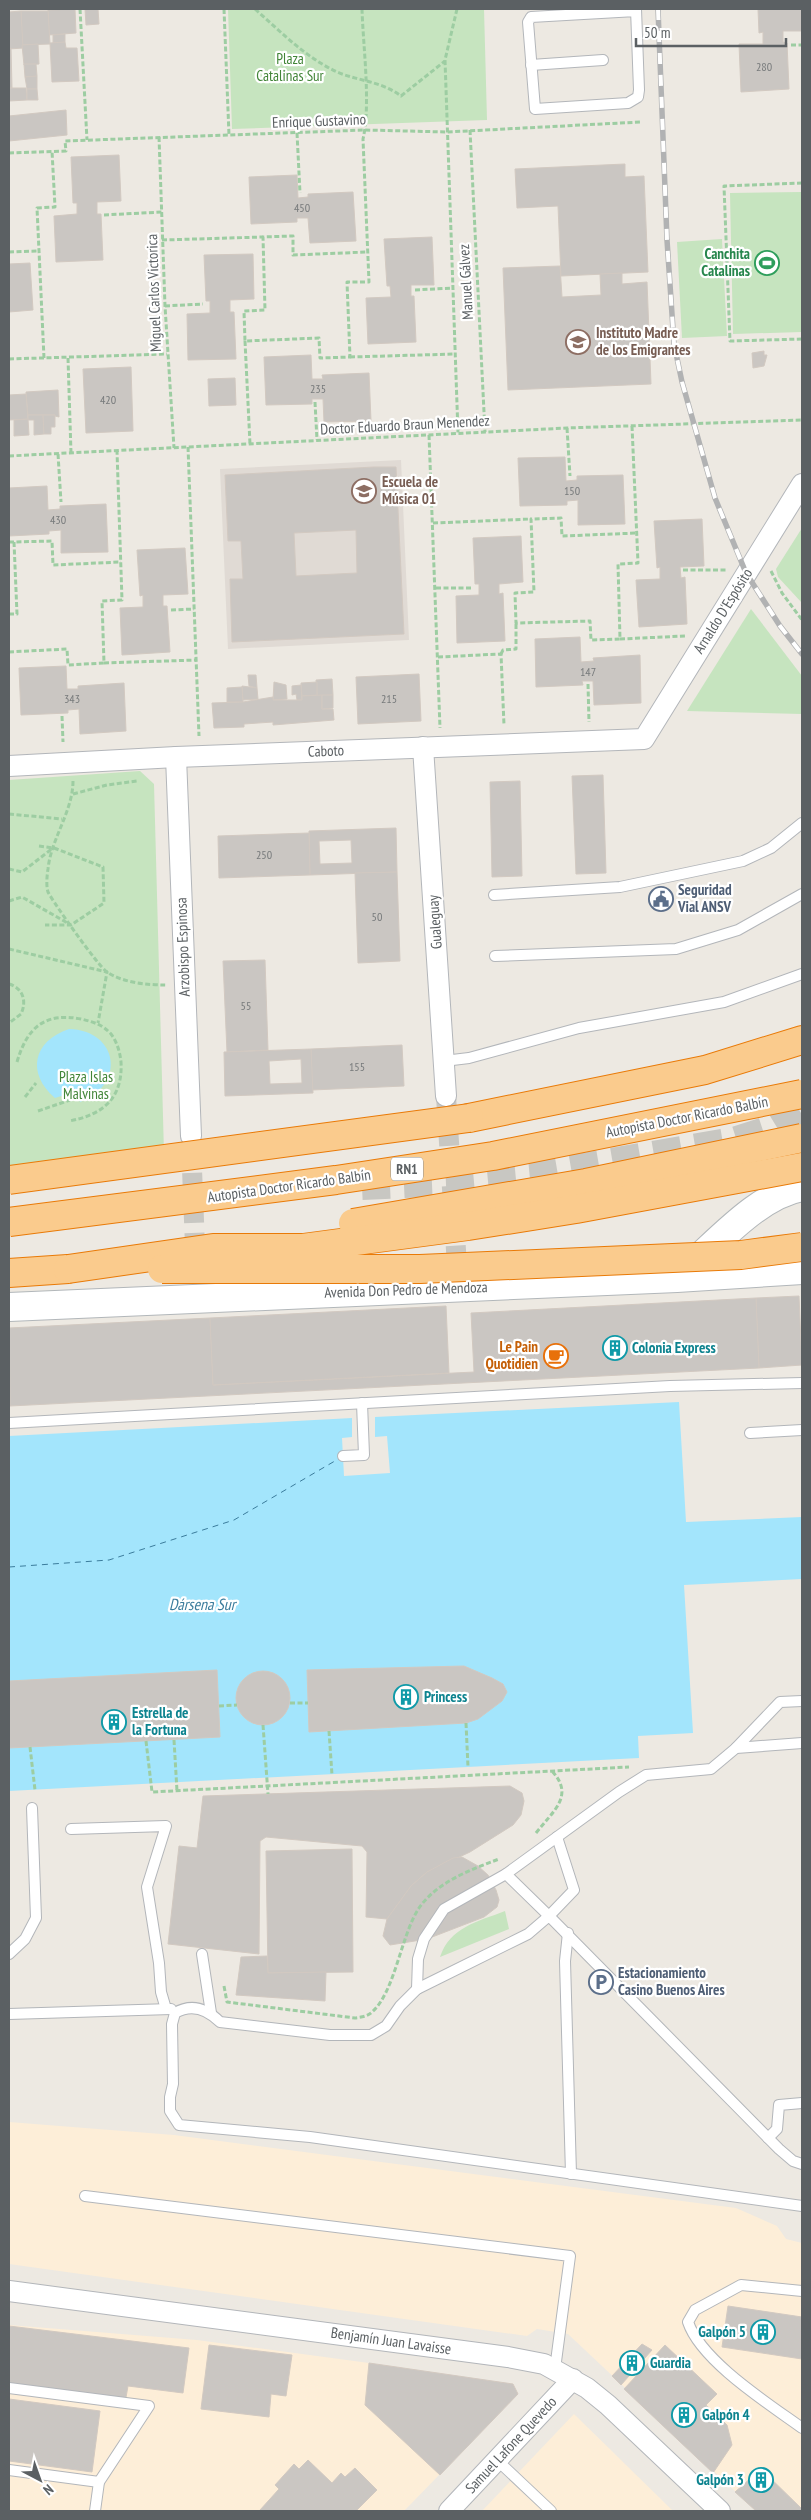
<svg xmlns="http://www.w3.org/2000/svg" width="811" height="2520" viewBox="0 0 811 2520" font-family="'PT Sans Narrow',sans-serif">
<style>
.commercial{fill:#fdeed8}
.education{fill:#e0dad4}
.green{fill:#c6e4bf}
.water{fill:#a3e5fc}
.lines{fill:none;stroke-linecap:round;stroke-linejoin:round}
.ferry{stroke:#3b7c9c;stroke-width:1;stroke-dasharray:6 5;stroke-linecap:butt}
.building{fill:#cac6c2;stroke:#d2c9c1;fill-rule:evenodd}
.street-tunnel{stroke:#c8c7c2;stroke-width:20;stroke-dasharray:20 10;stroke-linecap:butt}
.secondary-tunnel{stroke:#c8c7c2;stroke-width:28;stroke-dasharray:28 14;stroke-linecap:butt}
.lane-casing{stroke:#b3b6ba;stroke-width:12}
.street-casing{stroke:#b3b6ba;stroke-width:22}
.secondary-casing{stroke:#b2b7ba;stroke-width:30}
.highway-casing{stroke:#e97a07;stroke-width:30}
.path{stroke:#9dcda2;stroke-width:3;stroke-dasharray:5 2.5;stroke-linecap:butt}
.lane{stroke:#fff;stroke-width:10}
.street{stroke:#fff;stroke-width:20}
.secondary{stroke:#fff;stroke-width:28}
.highway{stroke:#facb8d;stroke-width:28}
.rail-casing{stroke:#b1b2b3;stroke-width:5.5}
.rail{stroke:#fff;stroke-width:4;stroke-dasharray:11;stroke-linecap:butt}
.highway-bridge-casing{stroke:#e97a07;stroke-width:30;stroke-linecap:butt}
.path-bridge{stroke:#9dcda2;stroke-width:3;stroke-dasharray:5 2.5;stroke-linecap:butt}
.highway-bridge{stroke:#facb8d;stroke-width:28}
.labels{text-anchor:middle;stroke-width:4.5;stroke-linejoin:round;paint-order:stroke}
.number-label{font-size:12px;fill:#777a7b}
.shield{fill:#fff;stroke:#8c9092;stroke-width:1}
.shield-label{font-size:14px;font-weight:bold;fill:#5b6063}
.park-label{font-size:15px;fill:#428538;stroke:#fff}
.street-label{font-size:15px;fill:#5b6063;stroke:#fff}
.leisure-label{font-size:15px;font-weight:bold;fill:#27864d;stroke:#fff;text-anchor:end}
.education-label{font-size:15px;font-weight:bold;fill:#785e54;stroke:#fff;text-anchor:start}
.service-label{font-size:15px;font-weight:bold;fill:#4e5e75;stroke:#fff;text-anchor:start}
.food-label{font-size:15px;font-weight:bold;fill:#c56008;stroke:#fff;text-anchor:end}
.culture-label{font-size:15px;font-weight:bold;fill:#0d838f;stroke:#fff;text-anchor:start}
.water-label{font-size:16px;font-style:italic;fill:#3b7c9c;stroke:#fff}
</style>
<rect width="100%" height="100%" fill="#ede9e2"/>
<g class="commercial">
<path d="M9 2122 174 2135 736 2208 777 2226 786 2239 802 2243V2511H756L568 2334 537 2329 527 2336 9 2264Z"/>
<path d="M9 2325 197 2340 369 2363 513 2384 518 2394 404 2511H9Z"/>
<path d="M574 2414 673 2511H482Z"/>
</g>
<path class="education" d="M401 460 409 640 228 649 220 469Z"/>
<g class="green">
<path d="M228 9H484L487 120 232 129Z"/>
<path d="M802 192V332L733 334 730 193Z"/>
<path d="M722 239 727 336 682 338 677 242Z"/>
<path d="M802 528V603L778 577 776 569Z"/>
<path d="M751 609 802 676V714L687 711Z"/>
<path d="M140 771 154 784 164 1153 9 1175V780Z"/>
<path d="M505 1911 509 1929 440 1957C450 1927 477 1922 505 1911Z"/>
</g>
<g class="water">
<path d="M69 1029C118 1030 127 1085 80 1102L77 1091 55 1098C26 1073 33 1041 69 1029Z"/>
<path d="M679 1402 686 1522 802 1517V1579L684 1585 693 1733 638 1736 639 1758 9 1791V1436L352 1418V1437L342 1438 344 1476 390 1473 387 1436 375 1437V1417Z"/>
</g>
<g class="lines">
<path class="ferry" d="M9 1567 109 1560 234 1520 340 1458"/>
</g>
<g class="building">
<path d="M75 9 76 33 49 35 48 10Z"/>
<path d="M85 9H98L99 24 86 25Z"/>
<path d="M758 9H802V31H783V42L787 43 789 89 741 92 739 44H763V32L759 33Z"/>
<path d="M21 11H48L50 44 22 45Z"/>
<path d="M21 11 23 48 9 49V12Z"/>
<path d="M65 34V42L53 43V35Z"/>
<path d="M65 42 66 48H77L79 81 52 82 50 43Z"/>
<path d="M38 44 39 64 24 65 22 45Z"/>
<path d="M11 48 12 88H9V49Z"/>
<path d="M24 64H36L37 76 25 77Z"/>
<path d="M37 76V89H27L25 77Z"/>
<path d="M9 88H26L27 100 9 101Z"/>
<path d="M27 89H37L38 100H27Z"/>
<path d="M66 110 67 135 9 141V116Z"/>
<path d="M119 155 121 201 97 202V214H101L103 260 56 262 54 216 77 214V203H73L71 157Z"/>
<path d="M625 164V177L644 176 648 272 561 276 558 206 517 208 515 169Z"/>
<path d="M297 175 298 198 308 197V194L353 192 356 241 310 243 308 218H297V222L251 224 249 177Z"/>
<path d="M432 237 434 285H411V296H414L416 342 368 344 366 298 391 297 390 286H387L384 239Z"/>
<path d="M253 254 254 299 230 300V312H234L236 359 188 360 187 314 210 313V301H206L204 255Z"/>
<path d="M30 263 33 310 9 312V264Z"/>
<path d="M560 266 562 297 601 295 600 274 622 273V284L647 282 651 384 508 390 503 268Z"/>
<path d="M764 351V355H767L764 366 753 368 752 353Z"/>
<path d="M311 355 312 379H323L322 375 369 373 371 421 324 422 323 399H312V404L266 405 264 357Z"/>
<path d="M131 367 133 431 86 433 83 369Z"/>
<path d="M235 378 236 405 209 406 208 379Z"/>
<path d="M58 390 59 417 55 416V415H28L26 392Z"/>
<path d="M26 394 28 419 9 420V395Z"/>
<path d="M28 415H43L44 434 34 435V420H28Z"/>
<path d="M43 415H55V427H51V434H44Z"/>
<path d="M28 419 29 435 14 436V420Z"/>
<path d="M565 457 566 481 577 480V476L623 475 625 524 578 525V500L567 501V505L520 506 518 458Z"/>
<path d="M374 467H396L404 634 232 642 230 579H243L241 541H228L225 475ZM356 530 357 573 296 576 294 533Z"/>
<path d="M47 486 48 510 60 509V506L106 504 108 552 61 553V530L49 531V534L9 536V488Z"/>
<path d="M702 519 704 566 680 567 681 578 685 577 687 624 639 627 636 580 660 579V567L657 568 654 521Z"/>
<path d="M521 536 523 582 499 584V594L503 593 505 641 457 643 456 596 479 595V584H475L473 538Z"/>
<path d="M185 548 188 594 163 595V606H167L170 652 122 655 120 608 143 607V595L140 596 137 550Z"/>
<path d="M580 637 581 662 594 661 593 658 640 655 641 703 594 705 593 681H582L583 685 536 687 535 639Z"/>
<path d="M66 666 67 689H78V686L124 683 126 731 80 734 79 709 68 710V713L21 715 19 668Z"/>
<path d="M419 674 421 721 358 724 356 677Z"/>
<path d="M248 675H256L257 688 249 686Z"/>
<path d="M332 679 333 695 317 696 316 680Z"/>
<path d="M274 682 286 685 287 699 273 700Z"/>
<path d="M317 682V695L302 696 301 683Z"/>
<path d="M301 685 302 700H297L296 694 292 695V686Z"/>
<path d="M242 686 257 688 258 699 243 700Z"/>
<path d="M242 687 243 702H227V688Z"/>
<path d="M322 695V709H333L334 720 273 725V722L244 724V727L214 728 212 703 243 702 273 697V700H302V696Z"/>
<path d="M322 695H333V708L322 709Z"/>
<path d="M603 775 606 873 576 874 572 776Z"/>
<path d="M520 781 522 876 492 877 490 782Z"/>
<path d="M396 828 397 872 310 875 309 831ZM351 840 352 863 320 864 319 841Z"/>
<path d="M309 833 310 875 219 878 218 836Z"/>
<path d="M397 872 400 961 358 963 355 873Z"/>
<path d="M265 960 268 1050 227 1052 223 961Z"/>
<path d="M402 1045 404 1086 312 1090 311 1049Z"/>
<path d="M311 1049 313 1093 225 1096 224 1052ZM301 1059 302 1083 270 1084 269 1061Z"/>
<path d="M799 1296 802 1365 759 1368 756 1298Z"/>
<path d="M756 1298 759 1368 10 1406 9 1328 210 1318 213 1385 474 1372 471 1313Z"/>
<path d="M446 1306 449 1373 213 1385 210 1318Z"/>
<path d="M464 1666 492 1678 503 1684 507 1692 502 1701 478 1719 466 1723 309 1732 307 1670Z"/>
<path d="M217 1670 220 1737 9 1748V1681Z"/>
<circle cx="263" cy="1698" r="27"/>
<path d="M510 1786 522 1793 524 1801 521 1815 513 1825 470 1852 427 1872 411 1886 387 1919 366 1917 367 1852 362 1846 266 1837 260 1841 259 1954 168 1944 179 1846 197 1848 203 1796Z"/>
<path d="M352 1849 353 1972 268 1973 266 1851Z"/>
<path d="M462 1857 478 1866 488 1875 496 1890 499 1900 497 1907 484 1917 427 1939 390 1945 383 1936 387 1919 411 1886 427 1872 453 1858Z"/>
<path d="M267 1956 268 1973 326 1972 325 2001 236 1995 241 1957Z"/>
<path d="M728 2306 802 2317V2359L722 2347Z"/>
<path d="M9 2326 189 2348 183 2393 128 2386 125 2403 9 2387Z"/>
<path d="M642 2344 652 2350 621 2385 612 2376Z"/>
<path d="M209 2345 292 2355 286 2396 271 2394 269 2417 201 2409Z"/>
<path d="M665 2345 717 2394 706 2405 727 2425 732 2445 713 2473 624 2389Z"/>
<path d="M369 2363 513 2384 518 2394 440 2475 365 2405Z"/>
<path d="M9 2399 100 2411 92 2472 9 2461Z"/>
<path d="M308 2460 332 2483 341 2473 345 2477 355 2468 377 2490 356 2511H261L260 2510 279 2489 275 2485 294 2464 299 2469Z"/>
<path d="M761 2469 802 2509V2511H756L735 2492Z"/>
</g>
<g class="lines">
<g class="street-tunnel">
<path d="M446 1096 458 1281"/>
<path d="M191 1143 197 1298"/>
</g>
<path class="secondary-tunnel" d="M362 1186 452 1182 548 1173 734 1141 768 1130 802 1109"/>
<defs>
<g id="lane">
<path d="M636 9 639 90 638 97 628 103 535 109 528 22 531 17 636 11"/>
<path d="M531 65 603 60"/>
<path d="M494 895 620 887 743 861 771 848 802 823"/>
<path d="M495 956 676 949 738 930 802 894"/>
<path d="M444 1061 469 1058 579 1028 724 1002 802 974"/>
<path d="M9 1423 670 1386 802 1383"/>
<path d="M750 1433 802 1430"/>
<path d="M343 1456 364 1455 362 1403"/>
<path d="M736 1748 802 1743"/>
<path d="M71 1829 166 1826 147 1887 159 1963 161 1992 166 2009"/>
<path d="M506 1874 619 1792 646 1775 711 1769 736 1748 780 1702 802 1701"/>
<path d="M568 1933 565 1961 571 2174"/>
<path d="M9 1954 25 1939 36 1918 32 1808"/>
<path d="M202 1954 211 2013"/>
<path d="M417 1989 418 1959 424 1939 444 1909 506 1874 549 1916 574 1890 557 1837"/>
<path d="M9 2014 171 2009"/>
<path d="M768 2138 777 2129 779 2105 802 2103"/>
<path d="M802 2164 793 2161 779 2149 549 1916 528 1934 417 1989 400 2006 386 2026 371 2035H330L220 2022C207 2009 192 2003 175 2013L172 2024 173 2084 170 2097V2111L179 2125 310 2137 802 2206"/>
<path d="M85 2196 570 2256 555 2369"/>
<path d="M802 2291 741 2285 695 2310 688 2322C701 2361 769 2404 802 2428"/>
<path d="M9 2388 149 2406 99 2482 95 2511"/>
<path d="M497 2460 551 2511"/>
<path d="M9 2470 99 2482"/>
</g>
<g id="street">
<path d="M423 747 446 1096"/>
<path d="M176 757 191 1136"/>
<path d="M9 766 176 757 644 739 802 484"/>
<path d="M9 2291 508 2357 544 2364 587 2388 608 2405 720 2511"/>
<path d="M449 2511 573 2379"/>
</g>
<g id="secondary">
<path d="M689 1267C721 1239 759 1195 802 1187"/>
<path d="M9 1307 677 1278 802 1270"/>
</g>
<g id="highway">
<path d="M469 1118 705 1070 802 1040"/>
<path d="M9 1273 68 1269"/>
</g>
</defs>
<use href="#lane" class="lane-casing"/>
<use href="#street" class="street-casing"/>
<use href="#secondary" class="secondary-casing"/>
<use href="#highway" class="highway-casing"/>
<g class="path">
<path d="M80 9 87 140"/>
<path d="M224 9 229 135"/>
<path d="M255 9C281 32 305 57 337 72 358 81 381 81 401 96L445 61"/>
<path d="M362 9C363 45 371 105 363 139L369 282H347L350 357 320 358 319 338 245 341 244 311 265 310 263 237 293 236V255L367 252"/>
<path d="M457 9 445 60 458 433"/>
<path d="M791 45H802"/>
<path d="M470 130 485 432"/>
<path d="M297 133 300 193"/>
<path d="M159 137 165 306 174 448"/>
<path d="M9 153 66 151 65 141 365 130 447 132 640 122"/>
<path d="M802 183 724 186 730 341 802 339"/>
<path d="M104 215 162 212"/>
<path d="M162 240 263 237"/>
<path d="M9 252 39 251"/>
<path d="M415 290 453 288"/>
<path d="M165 306 203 304"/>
<path d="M245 341 250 444"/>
<path d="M350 357 455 354"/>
<path d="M44 358 37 208 55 207 52 151"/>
<path d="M68 358 71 453"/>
<path d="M9 359 167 354"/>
<path d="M315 402 317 440"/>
<path d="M632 426 638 563 618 564 620 639 591 640 590 621 516 623 515 593 534 592 531 519 561 518 562 536 637 533"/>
<path d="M567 428 570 476"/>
<path d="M429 435 440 728"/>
<path d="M188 447 199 736"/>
<path d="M58 454 61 502"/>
<path d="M9 456 567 428 802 420"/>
<path d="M433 523 531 519"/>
<path d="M9 542H14"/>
<path d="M683 570H726"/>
<path d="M771 571 782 593 802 620"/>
<path d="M436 588H471"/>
<path d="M171 610 194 609"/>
<path d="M9 614H17L14 542 52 541 53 565 121 562"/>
<path d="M620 639 685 636"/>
<path d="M9 652 67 649 68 665 104 663 102 601 122 600 117 451"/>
<path d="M501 654 503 650 516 649V623"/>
<path d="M438 657 501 654 504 725"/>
<path d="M104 663 196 660"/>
<path d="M588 684 589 722"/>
<path d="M62 716 63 742"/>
<path d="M73 781C73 811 51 839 48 869 47 875 46 886 48 892 53 902 98 966 107 972 123 983 148 985 166 985"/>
<path d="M73 794 107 785 137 781"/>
<path d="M9 814 62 819"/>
<path d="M39 846 54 848 103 867 104 903 71 925H45"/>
<path d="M9 869 22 872 53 848"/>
<path d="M9 901 22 897 71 925"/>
<path d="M9 949 107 972 98 1023"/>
<path d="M9 984C23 988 27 1001 21 1014L9 1023"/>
<path d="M17 1062C27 1028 44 1012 81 1019 93 1022 102 1024 111 1034 117 1042 120 1052 121 1062 123 1098 103 1115 69 1121"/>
<path d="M25 1097 36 1083"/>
<path d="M38 1111 76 1098"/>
<path d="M290 1703H308"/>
<path d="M219 1706 237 1705"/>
<path d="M466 1723 468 1767"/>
<path d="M329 1731 332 1775"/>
<path d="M174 1740 177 1791"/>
<path d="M146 1741 152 1792 629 1767"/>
<path d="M30 1747 35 1790"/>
<path d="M536 1833C553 1811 575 1796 552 1771"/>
<path d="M224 1986 227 2002 355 2018C361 2017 367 2017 372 2012 395 1992 401 1935 419 1908 437 1882 470 1870 499 1859"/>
</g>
<use href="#lane" class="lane"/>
<use href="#street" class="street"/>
<use href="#secondary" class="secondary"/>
<use href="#highway" class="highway"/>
<defs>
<path id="rail" d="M658 9 667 240 674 344 682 382 715 498 746 573 780 626 802 654"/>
</defs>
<use href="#rail" class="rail-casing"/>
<use href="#rail" class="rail"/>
<defs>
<g id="highway-bridge">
<path d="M9 1180 469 1118"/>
<path d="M9 1222 336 1180 493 1156 802 1094"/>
<path d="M353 1223 586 1183 802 1138"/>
<path d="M68 1269 213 1248H303L468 1226 576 1209 802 1167"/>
<path d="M162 1269H420L741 1255 802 1247"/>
</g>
</defs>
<use href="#highway-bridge" class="highway-bridge-casing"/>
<path class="path-bridge" d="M263 1725 268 1794"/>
<use href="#highway-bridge" class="highway-bridge"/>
</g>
<defs>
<symbol id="stadium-ring" viewBox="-11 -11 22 22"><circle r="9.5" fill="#fff" stroke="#2e9e5b" stroke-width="1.5"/><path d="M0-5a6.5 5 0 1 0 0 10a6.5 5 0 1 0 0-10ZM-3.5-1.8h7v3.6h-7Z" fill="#2e9e5b"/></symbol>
<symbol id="school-ring" viewBox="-11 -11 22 22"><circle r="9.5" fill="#fff" stroke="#8d6e63" stroke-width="1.5"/><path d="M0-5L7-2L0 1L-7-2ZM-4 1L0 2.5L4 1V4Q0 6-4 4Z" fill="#8d6e63"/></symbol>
<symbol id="civic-ring" viewBox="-11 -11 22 22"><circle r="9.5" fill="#fff" stroke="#5c6f8a" stroke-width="1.5"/><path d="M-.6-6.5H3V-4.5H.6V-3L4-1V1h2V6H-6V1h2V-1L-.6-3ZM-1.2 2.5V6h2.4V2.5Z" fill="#5c6f8a"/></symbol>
<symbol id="building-ring" viewBox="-11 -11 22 22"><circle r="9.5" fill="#fff" stroke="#0f9aa8" stroke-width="1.5"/><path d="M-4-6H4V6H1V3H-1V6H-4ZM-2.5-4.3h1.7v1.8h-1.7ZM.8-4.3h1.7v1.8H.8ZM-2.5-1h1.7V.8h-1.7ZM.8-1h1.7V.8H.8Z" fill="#0f9aa8"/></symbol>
<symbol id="cafe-ring" viewBox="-11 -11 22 22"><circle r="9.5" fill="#fff" stroke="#e8710a" stroke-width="1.5"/><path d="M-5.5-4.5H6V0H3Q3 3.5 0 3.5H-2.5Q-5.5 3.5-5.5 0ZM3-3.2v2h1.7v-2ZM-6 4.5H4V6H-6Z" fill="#e8710a"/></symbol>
<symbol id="parking-ring" viewBox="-11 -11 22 22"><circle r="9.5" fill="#fff" stroke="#5c6f8a" stroke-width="1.5"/><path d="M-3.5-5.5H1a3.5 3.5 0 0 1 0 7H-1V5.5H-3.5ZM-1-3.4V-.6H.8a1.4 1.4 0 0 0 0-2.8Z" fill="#5c6f8a"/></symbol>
</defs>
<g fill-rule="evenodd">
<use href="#stadium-ring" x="753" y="249" width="28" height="28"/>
<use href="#school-ring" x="564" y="328" width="28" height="28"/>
<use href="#school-ring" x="350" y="477" width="28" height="28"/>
<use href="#civic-ring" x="647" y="885" width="28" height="28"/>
<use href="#building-ring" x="601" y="1334" width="28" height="28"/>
<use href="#cafe-ring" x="542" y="1342" width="28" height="28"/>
<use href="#building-ring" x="392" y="1683" width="28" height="28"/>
<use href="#building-ring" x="100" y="1708" width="28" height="28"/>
<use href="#parking-ring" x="587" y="1968" width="28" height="28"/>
<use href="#building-ring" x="749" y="2318" width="28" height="28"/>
<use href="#building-ring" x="618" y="2349" width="28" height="28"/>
<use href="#building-ring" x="670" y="2401" width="28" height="28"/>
<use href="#building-ring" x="747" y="2466" width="28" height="28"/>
</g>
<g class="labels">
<g class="number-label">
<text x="764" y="71">280</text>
<text x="302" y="212">450</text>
<text x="318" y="393">235</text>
<text x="108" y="404">420</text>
<text x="572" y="495">150</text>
<text x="58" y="524">430</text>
<text x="588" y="676">147</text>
<text x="72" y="703">343</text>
<text x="389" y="703">215</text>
<text x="264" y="859">250</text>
<text x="377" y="921">50</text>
<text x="246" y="1010">55</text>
<text x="357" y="1071">155</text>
</g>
<rect class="shield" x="391" y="1157.5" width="32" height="23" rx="4"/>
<g class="shield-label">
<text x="407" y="1174">RN1</text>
</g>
<g class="park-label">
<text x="290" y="64">Plaza<tspan x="290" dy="17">Catalinas Sur</tspan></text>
<text x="86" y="1082">Plaza Islas<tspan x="86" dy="17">Malvinas</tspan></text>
</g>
<g class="street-label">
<text transform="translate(319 121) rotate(-2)" y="5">Enrique Gustavino</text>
<text transform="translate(466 282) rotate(-93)" y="5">Manuel Gálvez</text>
<text transform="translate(154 293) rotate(-92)" y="5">Miguel Carlos Victorica</text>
<text transform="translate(405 425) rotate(-3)" y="5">Doctor Eduardo Braun Menendez</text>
<text transform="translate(723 611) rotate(-58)" y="5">Arnaldo D'Espósito</text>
<text transform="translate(326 751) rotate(-2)" y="5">Caboto</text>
<text transform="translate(435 922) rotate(-94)" y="5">Gualeguay</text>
<text transform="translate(183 947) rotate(-92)" y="5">Arzobispo Espinosa</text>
<text transform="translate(687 1117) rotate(-11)" y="5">Autopista Doctor Ricardo Balbín</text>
<text transform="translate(289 1186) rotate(-8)" y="5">Autopista Doctor Ricardo Balbín</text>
<text transform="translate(406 1290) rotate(-2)" y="5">Avenida Don Pedro de Mendoza</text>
<text transform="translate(391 2341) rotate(8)" y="5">Benjamín Juan Lavaisse</text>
<text transform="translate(511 2445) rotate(-47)" y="5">Samuel Lafone Quevedo</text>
</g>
<g class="leisure-label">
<text x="750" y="259">Canchita<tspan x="750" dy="17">Catalinas</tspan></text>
</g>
<g class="education-label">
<text x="596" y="338">Instituto Madre<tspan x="596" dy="17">de los Emigrantes</tspan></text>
<text x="382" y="487">Escuela de<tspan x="382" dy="17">Música 01</tspan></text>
</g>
<g class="service-label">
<text x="678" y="895">Seguridad<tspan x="678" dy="17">Vial ANSV</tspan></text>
<text x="618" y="1978">Estacionamiento<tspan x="618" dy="17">Casino Buenos Aires</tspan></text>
</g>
<g class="food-label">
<text x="538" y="1352">Le Pain<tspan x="538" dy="17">Quotidien</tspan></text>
</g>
<g class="culture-label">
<text x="632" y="1353">Colonia Express</text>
<text x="424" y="1702">Princess</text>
<text x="132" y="1718">Estrella de<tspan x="132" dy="17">la Fortuna</tspan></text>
<text x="746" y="2337" text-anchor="end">Galpón 5</text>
<text x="650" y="2368">Guardia</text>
<text x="702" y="2420">Galpón 4</text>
<text x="744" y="2485" text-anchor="end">Galpón 3</text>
</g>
<g class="water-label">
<text x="202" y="1610">Dársena Sur</text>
</g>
</g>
<rect width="811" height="2520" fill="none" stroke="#5b6063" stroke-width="20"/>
<g transform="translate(40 2480) rotate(139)" stroke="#ffffff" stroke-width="4" paint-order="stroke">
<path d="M0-4L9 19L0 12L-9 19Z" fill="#5b6063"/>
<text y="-8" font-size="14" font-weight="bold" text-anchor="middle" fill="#5b6063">N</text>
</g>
<path d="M636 38v8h150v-8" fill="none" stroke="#5b6063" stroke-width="2.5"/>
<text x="644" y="38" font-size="15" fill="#5b6063" stroke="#ffffff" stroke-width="4" paint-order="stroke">50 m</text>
</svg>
